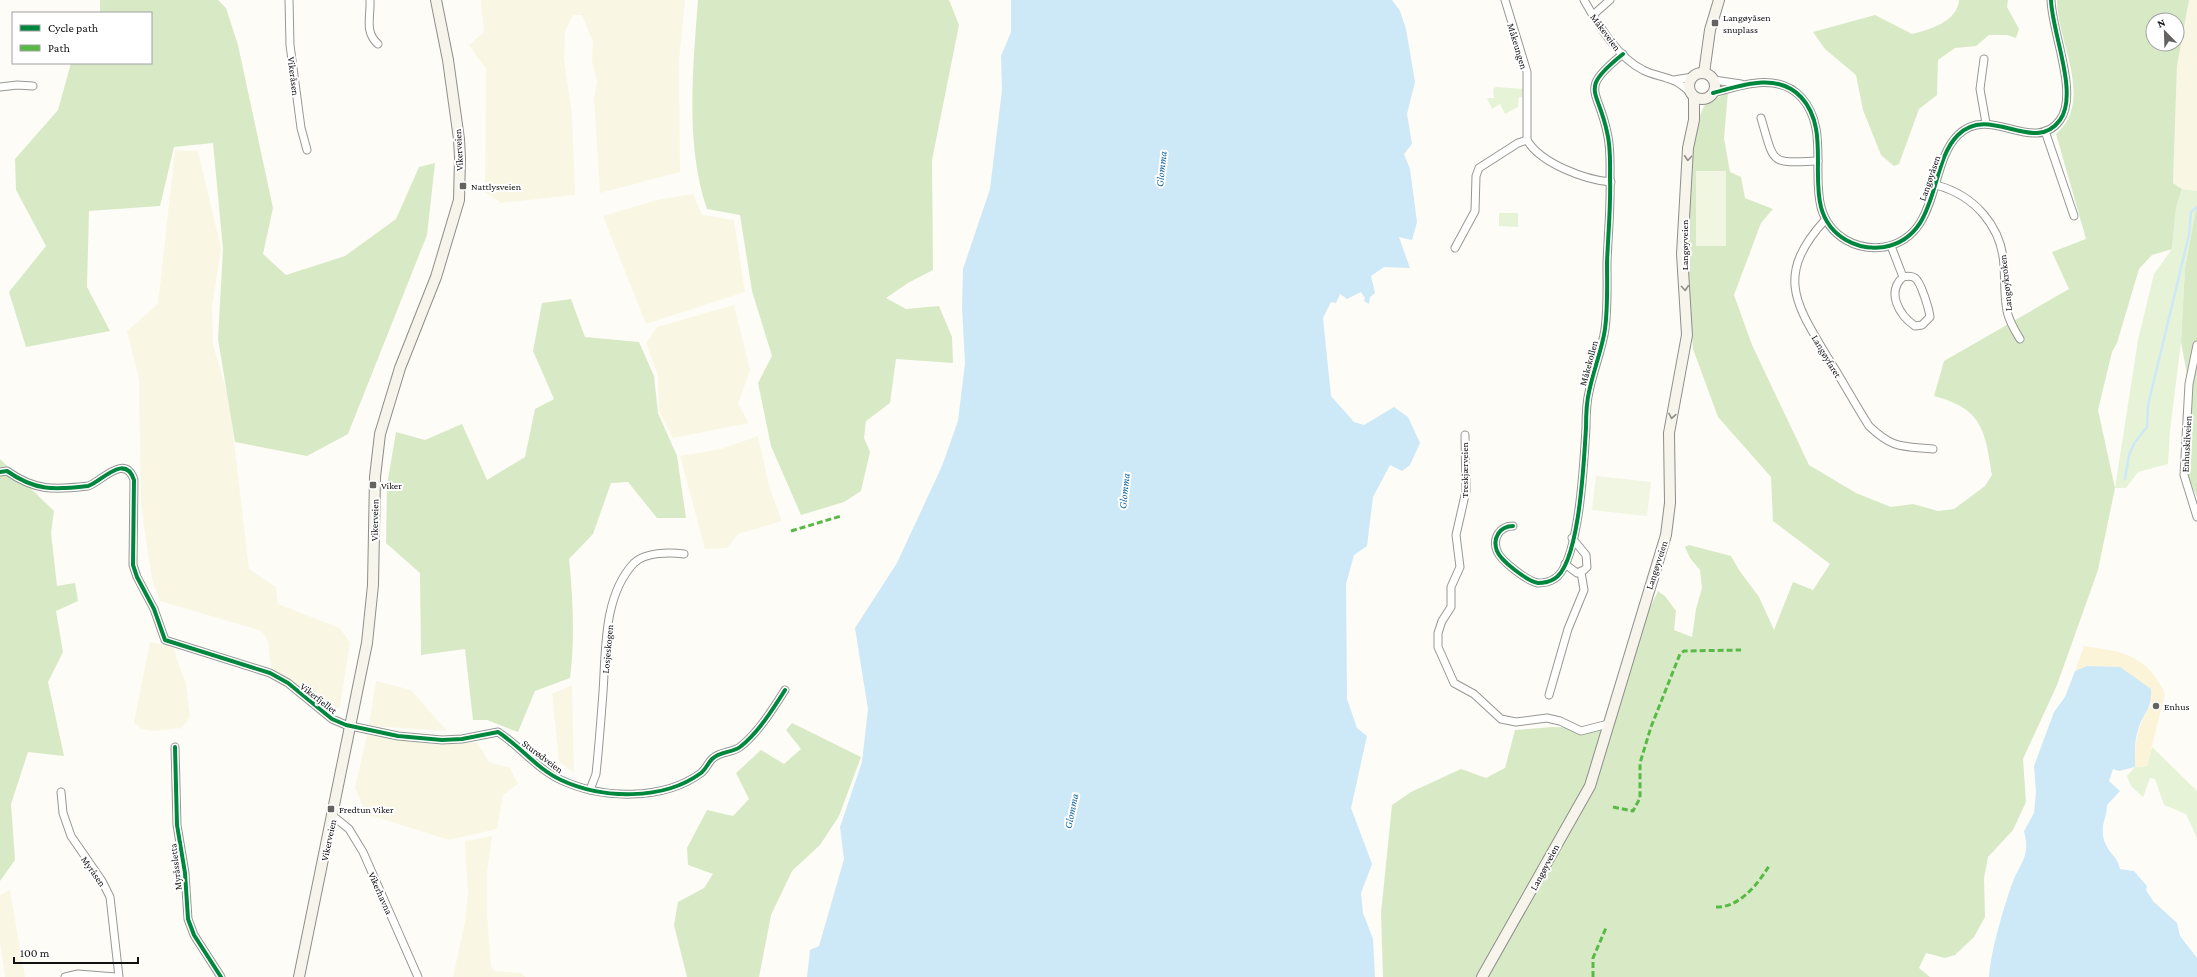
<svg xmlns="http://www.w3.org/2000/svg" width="2197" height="977" viewBox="0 0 2197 977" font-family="'Crimson Pro',serif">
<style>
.farmland{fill:#f9f7e4}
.green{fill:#e7f3d7}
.forest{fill:#d8eac5;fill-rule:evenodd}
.sand{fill:#fcf4d9}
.pitch{fill:#f0f6e1}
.water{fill:#cde8f7}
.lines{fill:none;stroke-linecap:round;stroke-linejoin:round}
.stream{stroke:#cde8f7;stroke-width:2.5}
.minor-casing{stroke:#979795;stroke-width:9}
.secondary-casing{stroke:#8e8d8b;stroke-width:12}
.minor{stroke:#fffffe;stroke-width:7}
.secondary{stroke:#f6f4eb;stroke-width:10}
.quiet{stroke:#58b947;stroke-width:3;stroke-dasharray:6 3;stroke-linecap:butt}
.cycleway-casing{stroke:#fff;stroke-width:6}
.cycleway{stroke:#00873e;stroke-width:4}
.oneway{stroke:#8f8e89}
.poi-dot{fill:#646362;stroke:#fff;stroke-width:1.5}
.labels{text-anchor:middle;stroke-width:4;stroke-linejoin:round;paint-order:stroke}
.poi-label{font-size:10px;fill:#111;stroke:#fff;text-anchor:start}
.street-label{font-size:10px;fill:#111;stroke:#fff}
.water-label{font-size:11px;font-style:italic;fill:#1768a6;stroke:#fff}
</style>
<rect width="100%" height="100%" fill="#fdfcf7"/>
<g class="farmland">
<path d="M481 0H685L679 61 680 172 600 193 594 99 597 81 592 62 593 42 582 15H573L565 31 564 59 572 115 575 195 501 203 485 192 486 69 469 45 484 32Z"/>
<path d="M2189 0H2197V191L2182 189 2173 183 2177 66Z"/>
<path d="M175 150 198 151 221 249 212 307 213 345 229 399 249 569 276 587 278 604 340 628 350 643 340 706 332 714 324 710 295 684 271 667 268 642 262 631 160 601 152 580 141 505 139 380 127 331 158 304Z"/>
<path d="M693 194 702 215 734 220 745 292 646 324 603 216 657 200Z"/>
<path d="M734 305 750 370 738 404 749 423 673 438 659 412 658 376 646 343 657 327Z"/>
<path d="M758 436 769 486 782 521 738 534 727 548 705 549 680 456 721 449Z"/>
<path d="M150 642 174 647 177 660 186 683 190 717 182 728 152 731 141 729 134 722Z"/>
<path d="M376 681 411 690 447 731 369 726Z"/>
<path d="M572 685 574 773 559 761 552 694Z"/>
<path d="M367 735 441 745 477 742 489 762 510 768 518 784 503 795 497 829 449 840 366 814 355 788Z"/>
<path d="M492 836 487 873V913L491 966 495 971 521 973 526 977H453L465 922 468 893 465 841Z"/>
<path d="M10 890 25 977H5L0 941V895Z"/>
</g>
<g class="green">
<path d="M1496 87 1523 89 1522 97H1519L1518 107 1505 114 1500 104 1492 109 1487 98H1494L1493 89Z"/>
<path d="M2182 189 2197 191V204L2185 268 2181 342 2170 431 2168 464 2138 472 2126 488H2115L2138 340 2154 274 2172 249 2176 208Z"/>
<path d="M1499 213H1518V227L1499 226Z"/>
<path d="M2152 747 2197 791V838L2186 814 2164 805 2155 779 2150 778 2143 797 2131 786 2127 776 2135 767 2147 766Z"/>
</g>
<g class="forest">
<path d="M100 0H218L226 8 238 45 273 208 263 254 286 275 345 256 396 219 419 167 435 163 427 235 348 434 307 456 235 442 218 339 223 249 213 143 174 147 160 206 89 211 87 287 110 331 26 347 9 292 46 246 16 190 15 159 58 110 71 63H151V13H100Z"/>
<path d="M698 0H949L959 25 932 160 933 270 908 283 886 298 906 309 939 306 952 337 953 363 896 359 890 403 866 421 864 438 870 452 861 491 844 502 801 515 771 446 758 383 772 356 752 291 740 215 707 209C685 146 693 67 698 0Z"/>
<path d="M1959 0H2008L2007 7 2019 29 2016 38 2007 35H1989L1976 46 1955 48 1938 60 1937 95 1919 109 1899 164 1894 166 1881 155 1863 110 1856 75 1825 49 1813 32 1875 15 1912 34C1929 30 1958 21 1959 0Z"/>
<path d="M2057 0H2189L2177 66 2173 183 2182 189 2176 208 2172 249 2152 255 2139 269 2117 343 2112 352 2098 410 2115 488 2098 570 2057 685 2023 759 2026 802 2013 830 1988 857 1984 878 1985 917 1974 937 1955 955 1945 958 1926 953 1919 968 1930 977H1383L1381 913 1392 805 1411 792 1461 769 1486 778 1505 768 1515 730 1553 727 1589 728 1615 717 1645 618 1658 591 1665 596 1676 611 1674 630 1692 637 1696 609 1702 588 1700 570 1690 558 1685 547 1689 545 1731 556 1739 570 1759 597 1774 630 1793 582 1813 590 1830 564 1773 521 1771 477 1718 417 1693 349 1685 240 1694 130 1704 106 1728 92 1724 138 1730 172 1741 177 1745 198 1773 209 1761 223 1734 295 1752 345 1809 465 1856 493 1891 507 1913 504 1938 511 1954 509 1985 486 1992 475C1985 429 1982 409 1934 396L1944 361 2069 289 2052 252 2086 239 2056 134C2095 100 2057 42 2057 0ZM2153 20H2177V44H2153Z"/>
<path d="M2197 204V497L2187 474 2192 402 2181 342 2185 268Z"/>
<path d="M571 299 585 337 639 342 654 376 658 413 677 456 686 518H657L628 482 611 483 593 534 569 559C573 599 575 638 570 678L535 691 518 732 487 720H473L465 649 421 655 420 573 386 543 387 485 396 432 425 440 462 424 487 480 525 457 535 409 554 399 533 351 542 303Z"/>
<path d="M0 459 54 511 51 533 57 586 75 583 78 601 56 611 63 652 48 682 64 756 28 752 11 804 15 860 0 881Z"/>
<path d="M792 723 861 757 839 816 820 845 792 871 771 915 759 977H687L674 925 678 902 704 888 713 874 688 865 687 848 707 810 733 816 749 799 736 773 761 750 784 764 801 749 786 730Z"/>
</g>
<path class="sand" d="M2084 646C2123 651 2147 655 2165 694L2147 766 2135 767C2134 743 2138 723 2152 703L2120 667 2087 666 2075 671Z"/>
<g class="pitch">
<rect x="1696" y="171" width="30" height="75"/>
<path d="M1596 476 1651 482 1647 516 1592 510Z"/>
</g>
<g class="water">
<path d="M1011 0H1392L1400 11 1406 29 1415 82 1407 114 1412 144 1404 154 1410 169 1417 222 1412 240 1399 237 1410 268 1384 267 1371 276 1375 293 1370 297 1369 304 1364 301 1365 298 1361 292 1347 299 1340 294 1336 303 1331 302 1323 318 1331 396 1354 422 1364 425 1394 407 1408 417 1420 443 1410 465 1402 471 1390 465 1373 497 1367 546 1354 555 1346 584 1347 699 1357 728 1367 736 1351 808 1372 864 1361 893 1363 913 1373 939 1375 977H807L810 950 819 946 844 859 840 827 862 762 868 709 855 628 897 563 942 466 958 421 965 363 962 307 963 269 990 189 1002 90 1001 56 1011 32Z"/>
<path d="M2087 666 2120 667 2151 689C2152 711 2143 712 2138 730 2134 742 2135 754 2135 767L2119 771 2113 769 2109 781 2120 791 2107 805C2107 819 2098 828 2106 845 2111 856 2117 855 2120 869L2134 871 2147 886 2146 890 2153 901 2177 923 2180 936 2197 958V977H1989C1991 950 2003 910 2012 884 2020 862 2031 857 2024 831L2034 813 2036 792 2034 766 2054 712 2065 697 2075 671Z"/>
</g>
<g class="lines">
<path class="stream" d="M2125 479 2129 455 2135 442 2147 427 2148 405 2189 235 2191 212 2197 207"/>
<defs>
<g id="minor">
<path d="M289 0 290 45 301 128 307 150"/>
<path d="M370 0C371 16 364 32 378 44"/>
<path d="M1505 0 1527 72V140C1540 163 1585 180 1611 182"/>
<path d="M1584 0C1597 23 1618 58 1643 70 1652 75 1663 76 1672 80 1679 82 1685 88 1690 92"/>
<path d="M1593 15 1610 0"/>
<path d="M1984 59 1980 89 1986 123"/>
<path d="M1674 80 1693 77"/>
<path d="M1714 80 1741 84"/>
<path d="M0 87 17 85 33 86"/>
<path d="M1713 93C1742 85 1777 72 1801 97 1839 138 1793 209 1846 240 1858 247 1870 249 1884 247 1941 237 1928 164 1958 135 1990 103 2034 156 2060 120 2079 94 2052 33 2051 0"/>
<path d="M1761 118C1775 165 1769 163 1818 161"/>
<path d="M2045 131 2074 216"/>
<path d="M1936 185C1974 195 2002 226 2004 266 2005 281 2004 296 2007 311 2009 321 2015 331 2020 339"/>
<path d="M1825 220C1775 275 1795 303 1828 358 1842 380 1855 404 1869 426 1893 449 1902 446 1933 449"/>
<path d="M1891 246 1903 277C1886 292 1899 315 1915 326L1922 325 1930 317C1929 309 1921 282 1915 278 1912 276 1907 276 1903 277"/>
<path d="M1455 248 1475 211 1476 176 1479 168 1518 143 1527 140"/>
<path d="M2197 345 2189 384 2184 475 2197 517"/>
<path d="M1465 435 1466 491 1456 535 1460 567 1451 587V607L1442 621 1438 633V647L1454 683 1474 694 1501 719 1516 722 1547 718 1560 721 1581 731 1608 724"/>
<path d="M0 472 7 471C35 491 54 490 88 486 100 483 125 452 134 480L133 565 137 577 154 609 165 640 270 673 288 683 332 719 346 725 398 736 442 740 462 739 498 732C520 746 537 769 561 780 602 799 663 801 701 773 706 769 708 763 712 759 720 751 732 753 740 747 758 733 773 709 785 690"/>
<path d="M1513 526C1500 526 1492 538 1497 551 1501 561 1527 581 1538 583 1543 583 1549 582 1554 579 1580 565 1584 457 1586 428 1586 416 1586 404 1589 392 1593 371 1602 350 1605 329 1608 307 1607 285 1607 263 1608 235 1611 206 1610 178 1610 163 1611 147 1607 132 1598 88 1578 90 1623 54"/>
<path d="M1565 564 1577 573 1584 570 1587 567 1586 555 1572 538"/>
<path d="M1549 695 1568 629 1584 590 1581 572"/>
<path d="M175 747 177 825 185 873 188 919 194 935 221 977"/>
<path d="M590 790 596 774C599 746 601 719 603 692 606 650 603 596 634 563 645 552 670 552 684 554"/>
<path d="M61 792 63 813 71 836 102 881 110 897 119 977"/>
<path d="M333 816 349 829 363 852 418 977"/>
<path d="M65 977 78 974 116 977"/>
</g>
<g id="secondary">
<circle cx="1702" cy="86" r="13"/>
<path d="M1704 73 1710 30 1719 0"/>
<path d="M299 977 367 643 373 585 375 477 380 434 400 368 436 277 459 200 460 158 459 139 448 60 436 0"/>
<path d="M1482 977 1590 786 1666 535 1670 503 1669 433 1687 335 1682 254 1688 148 1694 120V97"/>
</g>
</defs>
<use href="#minor" class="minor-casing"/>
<use href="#secondary" class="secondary-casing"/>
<use href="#minor" class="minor"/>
<use href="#secondary" class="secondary"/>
<g class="quiet">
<path d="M791 531 841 516"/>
<path d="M1613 807 1633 811 1640 798V763L1651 727 1680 654 1684 651 1741 650"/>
<path d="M1716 907C1739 908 1758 884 1769 866"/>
<path d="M1593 977V958L1606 928"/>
</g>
<defs>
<g id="cycleway">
<path d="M1713 93C1742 85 1777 72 1801 97 1839 138 1793 209 1846 240 1858 247 1870 249 1884 247 1941 237 1928 164 1958 135 1990 103 2034 156 2060 120 2079 94 2052 33 2051 0"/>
<path d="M0 472 7 471C35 491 54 490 88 486 100 483 125 452 134 480L133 565 137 577 154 609 165 640 270 673 288 683 332 719 346 725 398 736 442 740 462 739 498 732C520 746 537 769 561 780 602 799 663 801 701 773 706 769 708 763 712 759 720 751 732 753 740 747 758 733 773 709 785 690"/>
<path d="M1513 526C1500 526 1492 538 1497 551 1501 561 1527 581 1538 583 1543 583 1549 582 1554 579 1580 565 1584 457 1586 428 1586 416 1586 404 1589 392 1593 371 1602 350 1605 329 1608 307 1607 285 1607 263 1608 235 1611 206 1610 178 1610 163 1611 147 1607 132 1598 88 1578 90 1623 54"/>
<path d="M175 747 177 825 185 873 188 919 194 935 221 977"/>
</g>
</defs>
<use href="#cycleway" class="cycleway-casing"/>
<use href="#cycleway" class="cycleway"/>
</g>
<defs><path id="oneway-chevron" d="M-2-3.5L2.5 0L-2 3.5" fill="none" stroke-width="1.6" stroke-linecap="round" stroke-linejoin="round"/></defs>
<g class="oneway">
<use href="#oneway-chevron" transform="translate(1688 158) rotate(94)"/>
<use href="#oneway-chevron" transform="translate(1685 288) rotate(86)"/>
<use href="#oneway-chevron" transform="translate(1672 416) rotate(100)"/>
</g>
<g class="poi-dot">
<rect x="1711" y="19" width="8" height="8" rx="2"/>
<rect x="459" y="182" width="8" height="8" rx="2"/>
<rect x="369" y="481" width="8" height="8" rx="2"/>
<circle cx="2156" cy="706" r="4"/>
<rect x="327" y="805" width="8" height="8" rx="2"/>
</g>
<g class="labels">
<g class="poi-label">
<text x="1723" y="21">Langøyåsen<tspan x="1723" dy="12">snuplass</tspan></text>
<text x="471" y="190">Nattlysveien</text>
<text x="381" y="489">Viker</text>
<text x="2164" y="710">Enhus</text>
<text x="339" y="813">Fredtun Viker</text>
</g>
<g class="street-label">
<text transform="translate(1606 32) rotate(53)" y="4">Måkeveien</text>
<text transform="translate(1518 46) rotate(73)" y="4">Måkeungen</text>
<text transform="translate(294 76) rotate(83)" y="4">Vikeråsen</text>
<text transform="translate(458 150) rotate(-93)" y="4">Vikerveien</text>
<text transform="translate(1929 178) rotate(-71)" y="4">Langøyåsen</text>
<text transform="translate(1684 245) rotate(-90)" y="4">Langøyveien</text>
<text transform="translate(2005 283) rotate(-96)" y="4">Langøykroken</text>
<text transform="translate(1827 356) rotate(59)" y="4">Langøyfaret</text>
<text transform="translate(1588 363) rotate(-75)" y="4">Måkekollen</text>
<text transform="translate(2186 444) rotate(-87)" y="4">Enhuskilveien</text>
<text transform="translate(1464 470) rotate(-90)" y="4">Treskjærveien</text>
<text transform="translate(374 520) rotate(-89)" y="4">Vikerveien</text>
<text transform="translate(1656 565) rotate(-72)" y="4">Langøyveien</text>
<text transform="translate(607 649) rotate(-85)" y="4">Losjeskogen</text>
<text transform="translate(319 698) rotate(38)" y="4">Vikerfjellet</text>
<text transform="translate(543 756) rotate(37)" y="4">Sturødveien</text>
<text transform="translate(328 840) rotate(-78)" y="4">Vikerveien</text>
<text transform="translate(175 867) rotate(-97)" y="4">Myråssletta</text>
<text transform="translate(1544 867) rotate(-62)" y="4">Langøyveien</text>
<text transform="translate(94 871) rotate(55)" y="4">Myråsen</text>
<text transform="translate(381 893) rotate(66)" y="4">Vikerhavna</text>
</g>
<g class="water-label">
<text transform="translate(1161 169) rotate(-84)" y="4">Glomma</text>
<text transform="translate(1124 491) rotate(-84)" y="4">Glomma</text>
<text transform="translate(1071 811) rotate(-78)" y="4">Glomma</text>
</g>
</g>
<rect x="12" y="12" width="140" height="52" fill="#ffffff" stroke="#a0a0a0"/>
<rect x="20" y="25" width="20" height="6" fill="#00873e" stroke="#a0a0a0"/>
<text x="48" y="32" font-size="12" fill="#111111">Cycle path</text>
<rect x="20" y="45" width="20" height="6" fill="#58b947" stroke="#a0a0a0"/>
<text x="48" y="52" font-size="12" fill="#111111">Path</text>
<g transform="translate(2165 32) rotate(337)"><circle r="19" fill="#ffffff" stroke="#a0a0a0"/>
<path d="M0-3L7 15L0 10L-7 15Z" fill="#646362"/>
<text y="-6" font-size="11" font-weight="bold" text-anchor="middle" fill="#111111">N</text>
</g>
<path d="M14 957v6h124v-6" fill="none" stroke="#111111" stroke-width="2"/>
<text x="20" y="957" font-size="12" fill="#111111" stroke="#ffffff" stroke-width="3" paint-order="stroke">100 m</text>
</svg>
